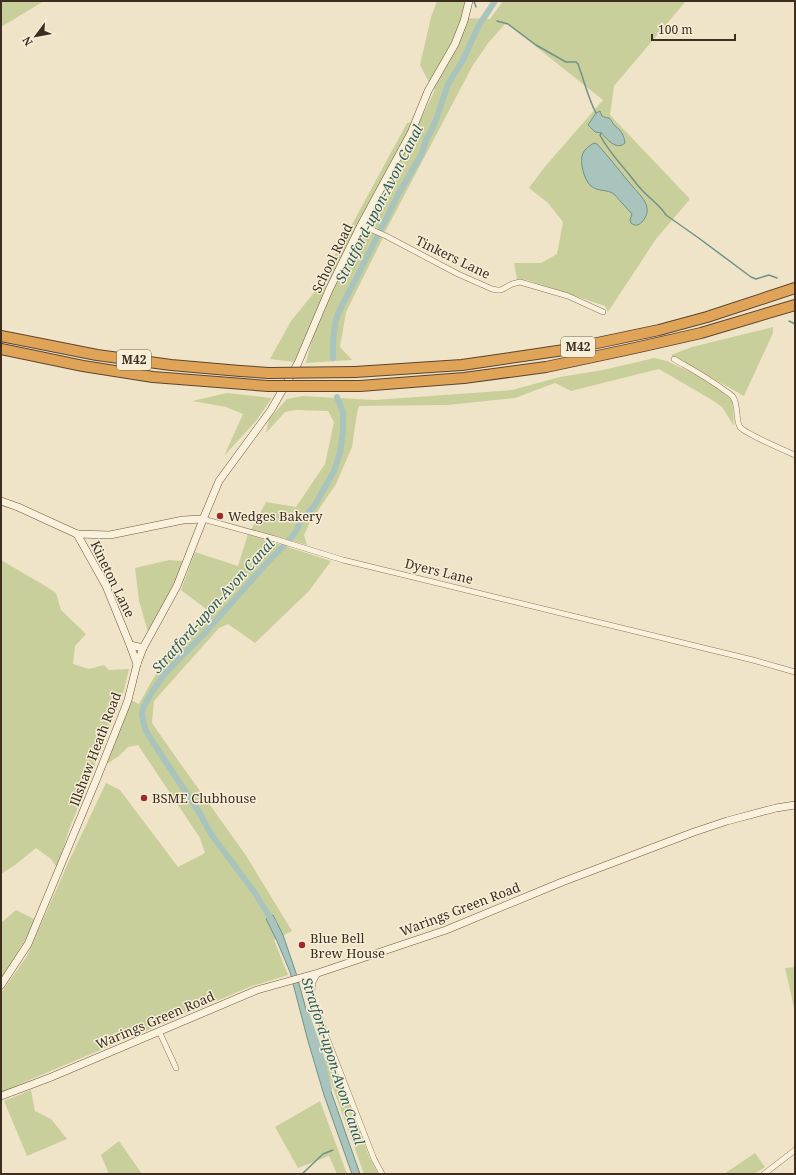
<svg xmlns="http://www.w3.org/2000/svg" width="796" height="1175" viewBox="0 0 796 1175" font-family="'Noto Serif',serif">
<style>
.green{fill:#c9cf9b}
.water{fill:#a9c4bc;stroke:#6f938a}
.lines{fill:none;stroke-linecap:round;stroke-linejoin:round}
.stream{stroke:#6f938a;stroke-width:1.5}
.canal{stroke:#a9c4bc;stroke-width:6}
.street-casing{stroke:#8d765c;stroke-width:6}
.secondary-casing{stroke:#6f573f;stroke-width:8}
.highway-casing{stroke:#5b4430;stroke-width:12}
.street{stroke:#faf1dc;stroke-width:5}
.secondary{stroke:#faf1dc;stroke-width:7}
.highway{stroke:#e0a458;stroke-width:10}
.highway-bridge-casing{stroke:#5b4430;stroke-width:12;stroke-linecap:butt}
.highway-bridge{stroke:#e0a458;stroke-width:10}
.poi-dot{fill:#9e2a2b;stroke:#f7eed8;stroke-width:1.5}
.labels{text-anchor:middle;stroke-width:3;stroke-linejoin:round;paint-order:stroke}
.shield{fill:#f7eed8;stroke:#756857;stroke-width:1}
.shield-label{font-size:12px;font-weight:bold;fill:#3d2e20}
.street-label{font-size:13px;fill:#3d2e20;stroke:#f7eed8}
.poi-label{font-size:13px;fill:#3d2e20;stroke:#f7eed8;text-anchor:start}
.water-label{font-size:14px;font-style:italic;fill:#2f5d5a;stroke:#f7eed8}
</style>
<rect width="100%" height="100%" fill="#f0e4c8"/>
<g class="green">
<path d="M1 1H44L1 27Z"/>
<path d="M437 1H467L463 18 490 19 503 1H686L614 86 610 115 690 199 656 239 608 312 605 306 527 280 517 279 514 263H541L557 254 563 222 548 203 529 188 543 169 603 100 506 23 489 42 473 65 385 232C376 228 369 226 369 214L411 139 435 90 431 86 420 65 431 17Z"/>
<path d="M413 122 310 327 294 362 270 359 291 321 313 294 355 219 407 123Z"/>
<path d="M367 231 383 238 346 312 340 347 352 360 306 363C314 326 330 295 347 262 352 253 359 236 367 231Z"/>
<path d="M773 327V333L744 396 671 355 692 347Z"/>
<path d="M654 358 667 361 717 385 732 399 734 426 722 407 712 400 659 369 571 391 555 383 515 398 448 405 359 406 357 413 352 447 336 484 309 524 304 535 307 545 251 530 266 502 296 507 325 464 334 422 328 411 296 410 285 412 266 433 269 419 287 399 303 396 374 400 512 390 560 377 603 370Z"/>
<path d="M227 393 272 398 256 421 224 456 243 414 226 407 192 401Z"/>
<path d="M248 534 331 561 309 591 255 643 228 624 219 628 154 701 152 723 175 756 245 854 292 931 274 940 288 975 252 986 1 1092V993L27 956 69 861 106 783 120 790 178 867 205 853 200 838 138 745 128 747 119 756 104 766 131 700 139 704 153 679 168 656H169L210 612 181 590 195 552 238 566Z"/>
<path d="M1 560 47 587 56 593 61 610 86 634 75 646 73 664 89 669 104 665 109 670 129 669 123 694 69 830 57 868 51 859 36 848 15 865 1 874Z"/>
<path d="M169 560 184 561 174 584 148 632 139 601 135 568Z"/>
<path d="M16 910 34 919 30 932 1 979V923Z"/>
<path d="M795 967V1012L785 968Z"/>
<path d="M328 1055 333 1061 370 1159 378 1174H364L324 1063Z"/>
<path d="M31 1090 35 1111 51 1119 67 1139 27 1156 4 1101Z"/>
<path d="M320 1101 347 1174H337L329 1156 298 1168 275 1127Z"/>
<path d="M119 1141 142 1174H109L101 1155Z"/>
<path d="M755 1153 765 1167 754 1174H724Z"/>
</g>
<g class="water">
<path d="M600 111 602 116C604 117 607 118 609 118 612 120 612 123 615 126 621 130 624 135 625 143 616 151 607 139 601 133L595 132 588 125 596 113Z"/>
<path d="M594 143 597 144C610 158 621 173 633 187 638 193 646 200 647 208 648 213 645 219 642 222 638 226 635 226 631 223L630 220 632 214 614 194C607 189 598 192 591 186 584 180 579 161 583 153 585 149 590 145 594 143Z"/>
<path d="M273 915 283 935 296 973 314 1038 327 1080 360 1174H352L324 1095 308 1041 290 972 277 941 266 919Z"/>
</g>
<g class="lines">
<g class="stream">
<path d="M474 1 476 7"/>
<path d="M497 21 508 24 536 45 566 62H576L578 64C584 80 588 98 596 113"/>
<path d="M601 133 600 135C607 149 618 161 628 173 633 179 637 185 642 190 650 199 660 205 666 215L700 239 751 277 756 279 769 275 777 278"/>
<path d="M789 321 795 324"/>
<path d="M302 1174 323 1154 333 1150"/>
</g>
<g class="canal">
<path d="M333 358V344L334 332 336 319 343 303 357 277 398 195 422 153 426 140 432 129 437 117 448 84 463 60 479 25 495 1"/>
<path d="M274 924 255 893 211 834 199 812 156 747 145 729 142 715 143 708 152 692 163 676 178 660 203 635 266 564 292 537 297 530 300 522 315 505 334 471 340 453 343 431V412L337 397"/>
<path d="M306 1013 320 1053 329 1089"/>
</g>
<defs>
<g id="street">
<path d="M361 225 386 236 458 274 492 289 497 290H501L512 284 520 282 568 296 603 312"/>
<path d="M674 359C691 369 708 378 724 390 727 392 731 394 733 397 739 406 735 419 740 427 744 433 786 451 795 455"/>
<path d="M203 519 275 539 343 560 753 660 795 672"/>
<path d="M305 976 325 1033 374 1159 382 1174"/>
<path d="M312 990 313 982 318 973"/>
<path d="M159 1031 176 1068"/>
<path d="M764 1174 795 1150"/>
</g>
<g id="secondary">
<path d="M1 501 18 507 77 534 106 586 130 645 143 648"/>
<path d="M77 534 110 535 183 520 203 519"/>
<path d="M130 645 137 664"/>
<path d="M1 985 28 944 97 778 125 708 128 700 137 664 143 648 177 586 204 517 219 481 271 410 298 363 329 290 361 225 411 133 428 91 455 44 464 21 469 1"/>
<path d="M1 1096 49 1078 257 990 318 973 446 930 562 882 694 832 727 821 776 808 795 805"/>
</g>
<g id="highway">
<path d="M1 336 97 355 171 365 240 371 269 373"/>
<path d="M1 349 83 366 153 377 268 386"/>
<path d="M355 372 462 365 564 350 659 330 707 317 795 288"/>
<path d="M360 386 464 378 546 367 635 348 701 333 795 305"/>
</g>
</defs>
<use href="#street" class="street-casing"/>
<use href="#secondary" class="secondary-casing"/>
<use href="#highway" class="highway-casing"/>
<use href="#street" class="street"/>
<use href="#secondary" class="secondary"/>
<use href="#highway" class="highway"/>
<defs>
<g id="highway-bridge">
<path d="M269 373 355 372"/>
<path d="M268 386H360"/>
</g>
</defs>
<use href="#highway-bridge" class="highway-bridge-casing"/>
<use href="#highway-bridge" class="highway-bridge"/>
</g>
<g class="poi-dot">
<circle cx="220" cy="516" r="4"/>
<circle cx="144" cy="798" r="4"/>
<circle cx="302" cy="945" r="4"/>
</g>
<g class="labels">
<g class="shield">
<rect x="561" y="337" width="34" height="20" rx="3"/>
<rect x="117" y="350" width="34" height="20" rx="3"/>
</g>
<g class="shield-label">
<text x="578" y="351">M42</text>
<text x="134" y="364">M42</text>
</g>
<g class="street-label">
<text transform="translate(453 257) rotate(26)" y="5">Tinkers Lane</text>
<text transform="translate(332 258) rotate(-64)" y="5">School Road</text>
<text transform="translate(439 571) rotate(14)" y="5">Dyers Lane</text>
<text transform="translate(113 579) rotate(64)" y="5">Kineton Lane</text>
<text transform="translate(95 749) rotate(-69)" y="5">Illshaw Heath Road</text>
<text transform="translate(460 909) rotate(-21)" y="5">Warings Green Road</text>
<text transform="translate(155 1020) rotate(-23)" y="5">Warings Green Road</text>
</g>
<g class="poi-label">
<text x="228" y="521">Wedges Bakery</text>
<text x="152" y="803">BSME Clubhouse</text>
<text x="310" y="943">Blue Bell<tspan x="310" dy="15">Brew House</tspan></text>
</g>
<g class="water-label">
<text transform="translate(379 204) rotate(-63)" y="5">Stratford-upon-Avon Canal</text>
<text transform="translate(213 606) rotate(-48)" y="5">Stratford-upon-Avon Canal</text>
<text transform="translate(333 1061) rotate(72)" y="5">Stratford-upon-Avon Canal</text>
</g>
</g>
<rect width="796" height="1175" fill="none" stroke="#3d2e20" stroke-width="4"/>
<g transform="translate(36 36) rotate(238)" stroke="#f7eed8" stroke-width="3" paint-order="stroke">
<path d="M0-3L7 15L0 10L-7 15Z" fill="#3d2e20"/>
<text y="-6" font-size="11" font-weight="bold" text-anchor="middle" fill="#3d2e20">N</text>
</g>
<path d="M652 34v6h83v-6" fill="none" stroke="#3d2e20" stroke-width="2"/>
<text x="658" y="34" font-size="12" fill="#3d2e20" stroke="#f7eed8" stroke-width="3" paint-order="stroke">100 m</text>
</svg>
